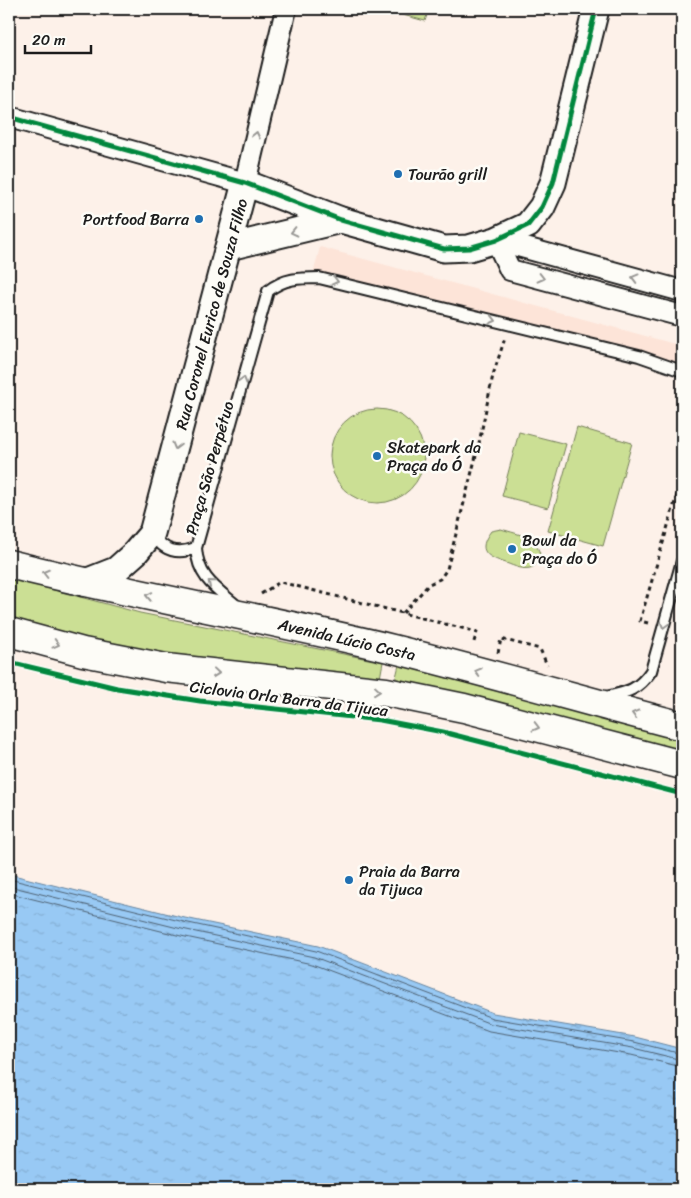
<svg xmlns="http://www.w3.org/2000/svg" width="691" height="1198" viewBox="0 0 691 1198" font-family="Sriracha,sans-serif">
<style>
.built{fill:#fde4d8}
.grass{fill:#cbdf94;stroke:#747e58}
.water{fill:url(#water-ripples);stroke:#66849e}
.lines{fill:none;stroke-linecap:round;stroke-linejoin:round}
.shore{stroke:#4e6172;stroke-width:1}
.service-casing{stroke:#1c1c1c;stroke-width:14}
.minor-casing{stroke:#1c1c1c;stroke-width:24}
.tertiary-casing{stroke:#1c1c1c;stroke-width:29}
.secondary-casing{stroke:#1c1c1c;stroke-width:31}
.path{stroke:#1c1c1c;stroke-width:3;stroke-dasharray:4 4;stroke-linecap:butt}
.service{stroke:#fdfcf7;stroke-width:10}
.minor{stroke:#fdfcf7;stroke-width:20}
.tertiary{stroke:#fdfcf7;stroke-width:25}
.secondary{stroke:#fdfcf7;stroke-width:28}
.cycleway-casing{stroke:#fdfcf7;stroke-width:8}
.cycleway{stroke:#00873e;stroke-width:5}
.oneway{stroke:#989794}
.poi-dot{fill:#1f6fb2;stroke:#fdfcf7;stroke-width:2}
.labels{text-anchor:middle;stroke-width:5;stroke-linejoin:round;paint-order:stroke}
.poi-label{font-size:16px;fill:#1c1c1c;stroke:#fdfcf7;text-anchor:start}
.street-label{font-size:16px;fill:#1c1c1c;stroke:#fdfcf7}
</style>
<defs>
<pattern id="water-ripples" width="26" height="14" patternUnits="userSpaceOnUse" patternTransform="scale(1.25)"><rect width="26" height="14" fill="#98c9f4"/><path d="M2 4q2-2 4 0t4 0M15 11q2-2 4 0t4 0" fill="none" stroke="#82acd1"/></pattern>
</defs>
<rect width="100%" height="100%" fill="#fdf1e9"/>
<filter id="ink" filterUnits="userSpaceOnUse"><feTurbulence type="fractalNoise" baseFrequency=".02" numOctaves="2"/><feDisplacementMap in="SourceGraphic" scale="10" xChannelSelector="R" yChannelSelector="G"/><feConvolveMatrix kernelMatrix="1 2 1 2 8 2 1 2 1" color-interpolation-filters="sRGB"/></filter>
<g filter="url(#ink)">
<path class="built" d="M320 247 682 346V375L670 368 311 282Z"/>
<g class="grass">
<path d="M381 9H429L425 21Z"/>
<circle cx="377" cy="456" r="47"/>
<path d="M577 427 632 443 603 546 548 531Z"/>
<path d="M519 432 566 444 548 508 502 496Z"/>
<path d="M501 529C520 535 537 536 541 558 539 561 536 565 533 567 524 571 514 566 506 563 487 557 476 551 491 531Z"/>
<path d="M9 578 140 613 383 662 380 678 202 660 98 642 9 619Z"/>
<path d="M399 665 682 740V752L395 681Z"/>
</g>
<path class="water" d="M9 874 185 918 318 946 493 1013 635 1037 682 1049V1189H9Z"/>
<g class="lines">
<g class="shore">
<path d="M9 879 184 922 316 951 492 1018 634 1042 682 1054"/>
<path d="M9 886 182 929 314 957 491 1024 633 1048 682 1060"/>
<path d="M9 893 181 936 312 964 489 1031 631 1055 682 1067"/>
</g>
<defs>
<g id="service">
<path d="M153 534C163 551 177 555 196 548"/>
<path d="M237 606C216 588 198 578 196 548L268 291C284 278 300 278 319 278L639 356 682 371"/>
<path d="M606 697C628 692 638 690 651 671L682 561"/>
</g>
<g id="minor">
<path d="M9 117 245 183 286 9"/>
<path d="M496 240 510 270 682 316"/>
<path d="M496 240 682 291"/>
</g>
<g id="tertiary">
<path d="M229 247 341 220"/>
<path d="M83 583 116 570 135 553 152 533 245 183 341 220 444 249 469 248 496 240 528 225 542 207 553 183 596 9"/>
</g>
<g id="secondary">
<path d="M9 564C136 596 266 618 393 649 490 673 586 701 682 726"/>
<path d="M9 632 83 652 166 668 386 692 464 708 682 765"/>
</g>
</defs>
<use href="#service" class="service-casing"/>
<use href="#minor" class="minor-casing"/>
<use href="#tertiary" class="tertiary-casing"/>
<use href="#secondary" class="secondary-casing"/>
<g class="path">
<path d="M261 594 280 582 477 632 473 645"/>
<path d="M403 613 429 584 440 579 447 569 478 448 493 375 505 338"/>
<path d="M648 623 640 621 682 478"/>
<path d="M498 653 501 639 540 649 547 665"/>
</g>
<use href="#service" class="service"/>
<use href="#minor" class="minor"/>
<use href="#tertiary" class="tertiary"/>
<use href="#secondary" class="secondary"/>
<defs>
<g id="cycleway">
<path d="M9 117 245 183 341 220 444 249 469 248 496 240 528 225 542 207 553 183 596 9"/>
<path d="M9 662 117 688 200 701 380 720 443 732 682 794"/>
</g>
</defs>
<use href="#cycleway" class="cycleway-casing"/>
<use href="#cycleway" class="cycleway"/>
</g>
<defs><path id="oneway-chevron" d="M-2-3.5L2.5 0L-2 3.5" fill="none" stroke-width="1.6" stroke-linecap="round" stroke-linejoin="round" transform="scale(1.25)"/></defs>
<g class="oneway">
<use href="#oneway-chevron" transform="translate(256 135) rotate(-77)"/>
<use href="#oneway-chevron" transform="translate(294 232) rotate(167)"/>
<use href="#oneway-chevron" transform="translate(541 278) rotate(14)"/>
<use href="#oneway-chevron" transform="translate(635 278) rotate(-165)"/>
<use href="#oneway-chevron" transform="translate(335 281) rotate(14)"/>
<use href="#oneway-chevron" transform="translate(493 320) rotate(14)"/>
<use href="#oneway-chevron" transform="translate(243 380) rotate(-74)"/>
<use href="#oneway-chevron" transform="translate(176 446) rotate(105)"/>
<use href="#oneway-chevron" transform="translate(46 573) rotate(-166)"/>
<use href="#oneway-chevron" transform="translate(211 583) rotate(-139)"/>
<use href="#oneway-chevron" transform="translate(149 596) rotate(-169)"/>
<use href="#oneway-chevron" transform="translate(664 625) rotate(106)"/>
<use href="#oneway-chevron" transform="translate(56 644) rotate(15)"/>
<use href="#oneway-chevron" transform="translate(478 672) rotate(-165)"/>
<use href="#oneway-chevron" transform="translate(216 673) rotate(6)"/>
<use href="#oneway-chevron" transform="translate(377 691) rotate(6)"/>
<use href="#oneway-chevron" transform="translate(635 714) rotate(-165)"/>
<use href="#oneway-chevron" transform="translate(536 727) rotate(14)"/>
</g>
</g>
<g class="poi-dot">
<circle cx="398" cy="174" r="5"/>
<circle cx="199" cy="219" r="5"/>
<circle cx="377" cy="456" r="5"/>
<circle cx="512" cy="549" r="5"/>
<circle cx="349" cy="880" r="5"/>
</g>
<g class="labels">
<g class="poi-label">
<text x="408" y="180">Tourão grill</text>
<text x="189" y="225" text-anchor="end">Portfood Barra</text>
<text x="387" y="453">Skatepark da<tspan x="387" dy="18">Praça do Ó</tspan></text>
<text x="522" y="546">Bowl da<tspan x="522" dy="18">Praça do Ó</tspan></text>
<text x="359" y="877">Praia da Barra<tspan x="359" dy="18">da Tijuca</tspan></text>
</g>
<g class="street-label">
<text transform="translate(211 314) rotate(-75)" y="6">Rua Coronel Eurico de Souza Filho</text>
<text transform="translate(209 468) rotate(-74)" y="6">Praça São Perpétuo</text>
<text transform="translate(347 639) rotate(13)" y="6">Avenida Lúcio Costa</text>
<text transform="translate(289 698) rotate(7)" y="6">Ciclovia Orla Barra da Tijuca</text>
</g>
</g>
<rect width="691" height="1198" fill="none" stroke="#fdfcf7" stroke-width="30"/>
<rect x="15" y="15" width="661" height="1168" fill="none" stroke="#1c1c1c" stroke-width="2" filter="url(#ink)"/>
<path d="M25 45v8h66v-8" fill="none" stroke="#1c1c1c" stroke-width="2.5"/>
<text x="32" y="45" font-size="15" fill="#1c1c1c" stroke="#fdfcf7" stroke-width="4" paint-order="stroke">20 m</text>
</svg>
